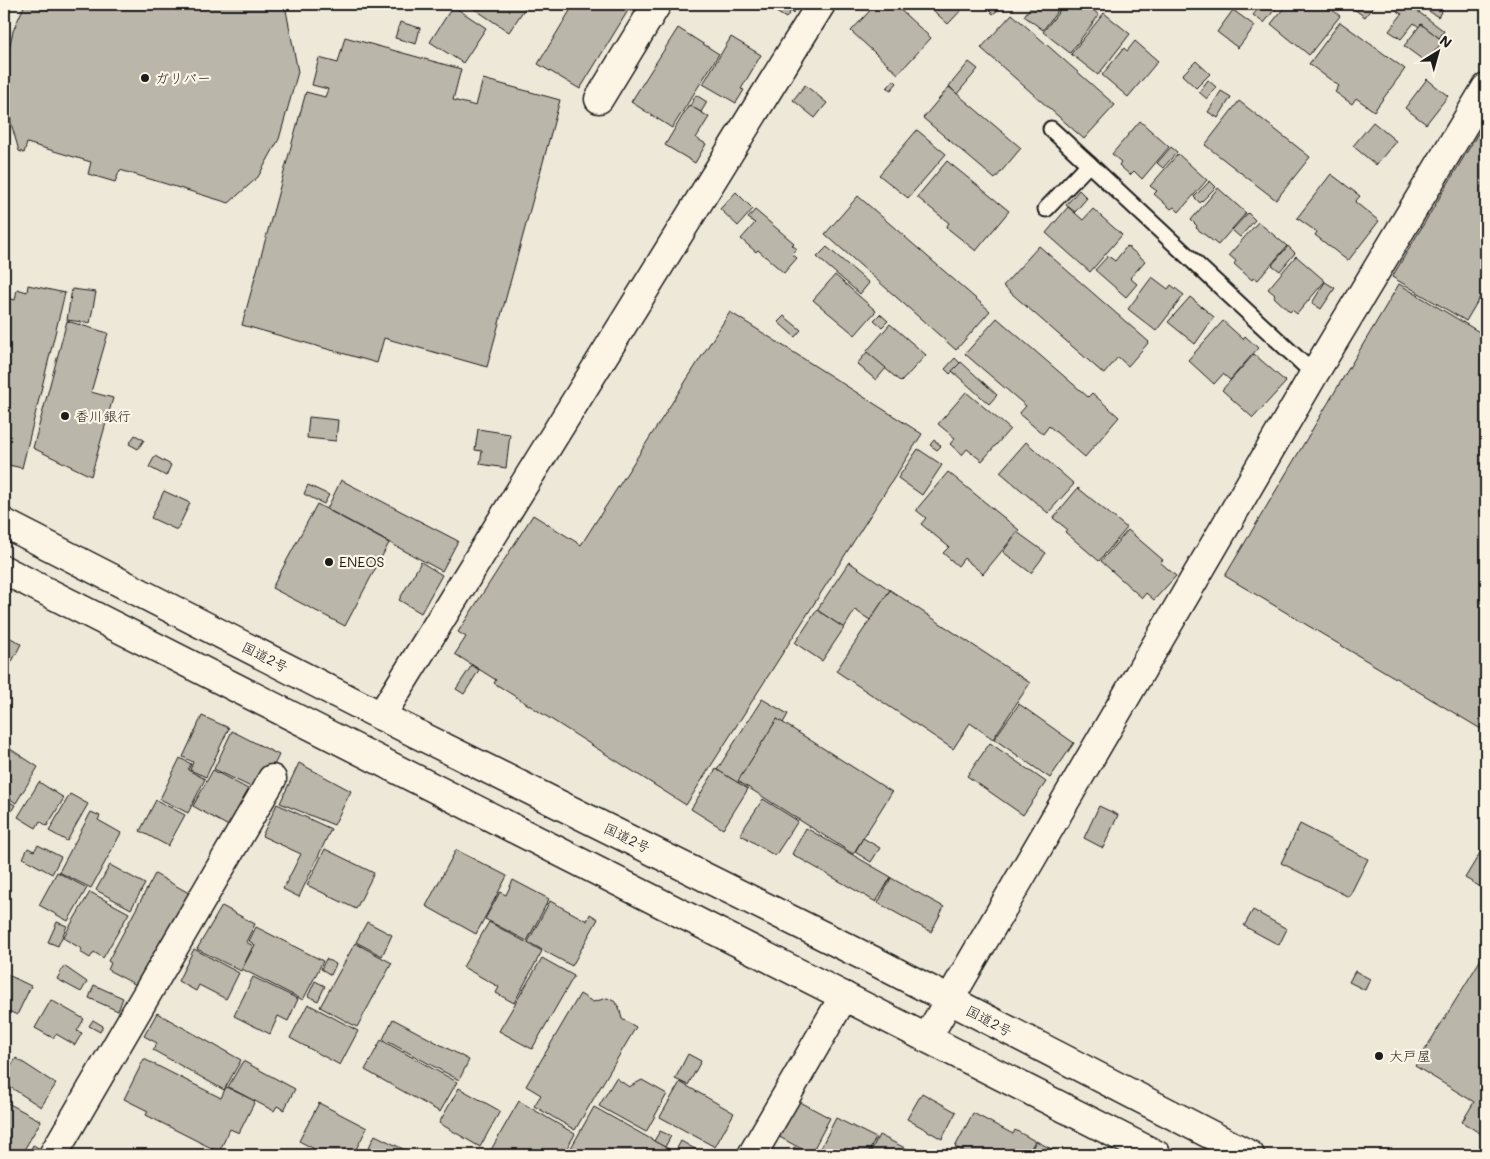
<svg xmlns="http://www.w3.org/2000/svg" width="1490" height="1159" viewBox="0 0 1490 1159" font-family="Mali,'Klee One',sans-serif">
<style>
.building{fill:#bab6aa;stroke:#1c1c1c}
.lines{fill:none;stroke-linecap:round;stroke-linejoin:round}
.lane-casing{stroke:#1c1c1c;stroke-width:19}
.street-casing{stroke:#1c1c1c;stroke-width:31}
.highway-casing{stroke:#1c1c1c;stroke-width:31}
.lane{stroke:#fcf5e5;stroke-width:15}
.street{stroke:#fcf5e5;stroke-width:28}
.highway{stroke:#fcf5e5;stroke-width:28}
.poi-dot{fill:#1c1c1c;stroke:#fcf5e5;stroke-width:2}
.labels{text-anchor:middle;stroke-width:4.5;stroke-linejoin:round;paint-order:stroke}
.poi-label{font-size:14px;fill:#1c1c1c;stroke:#fcf5e5;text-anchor:start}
.street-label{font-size:14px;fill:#1c1c1c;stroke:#fcf5e5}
</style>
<rect width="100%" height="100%" fill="#eee8d9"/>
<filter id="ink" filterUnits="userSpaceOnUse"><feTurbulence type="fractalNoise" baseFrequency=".02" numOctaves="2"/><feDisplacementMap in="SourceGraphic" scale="10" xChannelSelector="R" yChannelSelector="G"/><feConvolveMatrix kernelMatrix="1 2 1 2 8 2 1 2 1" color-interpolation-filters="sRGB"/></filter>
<g filter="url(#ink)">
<g class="building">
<path d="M25 4 285 5 298 72 279 139 258 177 229 203 120 170 115 182 88 174 91 162 27 143 24 153 19 151 11 123 6 63 13 31Z"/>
<path d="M467 4H525L527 5 509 32Z"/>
<path d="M574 4H632L580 89 538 64Z"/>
<path d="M763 4H799L793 13 791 11 786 18Z"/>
<path d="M876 4H894L931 38 898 74 851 31Z"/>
<path d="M926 4H967L948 24Z"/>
<path d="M983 4H1005L993 14Z"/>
<path d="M1030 4H1063L1043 30 1024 16 1032 5Z"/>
<path d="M1065 4H1086L1099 15 1070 53 1043 32Z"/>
<path d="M1252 4H1279L1264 23 1253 15 1259 8Z"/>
<path d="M1287 4H1325L1340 16 1309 55 1271 24Z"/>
<path d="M1327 4H1341L1336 10Z"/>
<path d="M1347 4H1375L1365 17Z"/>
<path d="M1403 4H1408L1444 31 1439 38 1421 24 1419 27 1414 23 1401 39 1389 31 1402 14 1397 11Z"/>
<path d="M1418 4H1446L1438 17Z"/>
<path d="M453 6 486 28 463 63 430 42Z"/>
<path d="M1233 10 1255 26 1238 48 1217 32Z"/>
<path d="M1104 13 1130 34 1098 75 1071 54Z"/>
<path d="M1012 14 1115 105 1084 139 981 48Z"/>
<path d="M400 22 420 28 416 44 395 38Z"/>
<path d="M1340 22 1405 69 1374 111 1356 98 1352 104 1335 92 1339 86 1309 64Z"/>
<path d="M1421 24 1443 41 1426 62 1404 46Z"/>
<path d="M678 28 719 54 672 128 631 102Z"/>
<path d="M345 37 461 69 453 100 476 106 483 79 560 100 487 367 384 338 377 363 242 325 306 92 325 97 328 89 312 85 319 58 338 63Z"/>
<path d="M731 37 761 55 741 89 744 90 736 103 703 84Z"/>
<path d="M1135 41 1158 61 1128 97 1102 75 1124 48 1127 51Z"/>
<path d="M1196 61 1210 74 1196 88 1182 75Z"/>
<path d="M969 62 978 69 957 94 949 86Z"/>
<path d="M1427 79 1448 96 1426 124 1405 108Z"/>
<path d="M894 80 897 83 891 90 887 88Z"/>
<path d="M1208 80 1216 87 1207 99 1199 92Z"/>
<path d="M805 85 827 103 815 118 793 100Z"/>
<path d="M949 87 1021 148 995 179 923 118Z"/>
<path d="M1221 91 1231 97 1218 118 1208 112Z"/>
<path d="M696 95 707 102 701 112 690 106Z"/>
<path d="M1239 101 1310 157 1276 200 1205 145Z"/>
<path d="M689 105 709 117 696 138 706 144 695 163 665 145Z"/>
<path d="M1486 120V287L1466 321 1392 277Z"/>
<path d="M1140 121 1169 147 1142 179 1134 171 1130 175 1119 165 1121 162 1112 154Z"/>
<path d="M1373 122 1396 141 1376 165 1353 146Z"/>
<path d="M917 130 946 154 908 198 879 175Z"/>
<path d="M1171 147 1177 152 1163 168 1157 163Z"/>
<path d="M1178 154 1207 180 1179 212 1174 207 1171 209 1154 194 1157 191 1150 186Z"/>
<path d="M947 161 1009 211 976 251 946 227 949 223 917 197Z"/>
<path d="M1331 174 1360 196 1355 202 1379 221 1348 261 1315 235 1317 232 1297 218Z"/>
<path d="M1210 181 1216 187 1200 203 1194 197Z"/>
<path d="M1218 188 1246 213 1218 245 1196 228 1197 226 1191 220Z"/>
<path d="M1079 190 1087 198 1075 212 1066 205Z"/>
<path d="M736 192 753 209 738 226 720 209Z"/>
<path d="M858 196 990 311 956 350 825 234Z"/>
<path d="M1068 207 1083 220 1093 209 1122 235 1090 272 1046 233Z"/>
<path d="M755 210 794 243 792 245 797 249 792 254 797 258 784 273 758 250 756 252 741 239 755 223 748 218Z"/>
<path d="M1248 213 1255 220 1240 237 1232 230Z"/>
<path d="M1258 222 1287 246 1258 280 1254 277 1252 280 1234 264 1236 261 1229 255Z"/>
<path d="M1039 246 1149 342 1128 366 1118 357 1104 374 1003 286Z"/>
<path d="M1127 246 1145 261 1130 278 1137 284 1126 297 1095 270 1108 256 1115 261Z"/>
<path d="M1288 246 1295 253 1280 271 1272 265Z"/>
<path d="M827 247 869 283 860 294 817 257Z"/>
<path d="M1296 256 1325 281 1297 314 1292 310 1290 312 1274 297 1275 295 1268 289Z"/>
<path d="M835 275 876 311 855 335 813 300Z"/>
<path d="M1152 277 1168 289 1171 285 1184 295 1156 331 1128 309Z"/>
<path d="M1325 282 1335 288 1321 309 1312 303Z"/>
<path d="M1399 284 1486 336V732L1225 576Z"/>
<path d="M28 285 65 293 22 468 4 464V297L15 300 17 289 27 292Z"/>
<path d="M72 289 96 292 90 323 67 320Z"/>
<path d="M1190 297 1214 317 1195 344 1168 322Z"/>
<path d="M730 312 922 434 686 805 494 683 496 680 455 654 466 637 458 632 533 515 581 545Z"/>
<path d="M880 314 888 321 882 327 874 320Z"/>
<path d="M784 316 801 330 795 337 778 322Z"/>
<path d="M997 318 1088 397 1092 393 1119 417 1085 457 1049 426 1043 434 1019 414 1026 406 965 354Z"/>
<path d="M67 321 108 333 91 392 113 398 91 476 33 448Z"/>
<path d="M1223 321 1243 339 1245 336 1258 348 1230 380 1223 374 1214 384 1188 360Z"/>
<path d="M890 324 926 355 901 382 866 352Z"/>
<path d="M867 352 886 368 876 380 857 364Z"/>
<path d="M1254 354 1286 382 1253 418 1222 390Z"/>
<path d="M955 358 960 363 950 374 945 369Z"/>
<path d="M961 362 997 395 989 404 952 371Z"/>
<path d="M966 392 1010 429 982 461 967 449 962 455 950 444 955 438 938 424Z"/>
<path d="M309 417 338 420 336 441 307 438Z"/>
<path d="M478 429 510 434 506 468 480 464 482 451 475 450Z"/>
<path d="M135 435 144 440 138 449 129 444Z"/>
<path d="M934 440 941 446 937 450 930 445Z"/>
<path d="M1026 442 1074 484 1048 513 1000 472Z"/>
<path d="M918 449 942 465 922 495 898 478Z"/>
<path d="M155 456 171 465 166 476 149 467Z"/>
<path d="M948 472 1019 530 983 574 964 558 958 566 943 553 949 547 921 524 926 518 916 510Z"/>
<path d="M341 480 458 541 442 571 327 509Z"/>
<path d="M308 485 329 495 324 504 304 494Z"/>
<path d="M1078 488 1127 528 1099 561 1065 532 1067 529 1053 518Z"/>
<path d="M164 491 190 503 177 530 151 518Z"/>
<path d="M317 504 389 543 345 626 272 588Z"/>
<path d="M1128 530 1163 560 1160 562 1176 576 1154 600 1146 593 1142 598 1101 561Z"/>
<path d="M1017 532 1046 553 1031 573 1003 552Z"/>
<path d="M421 562 442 575 421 613 399 600Z"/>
<path d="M849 562 890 590 870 620 855 610 844 628 817 610Z"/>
<path d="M890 590 1030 683 993 739 970 723 953 749 836 671Z"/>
<path d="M817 610 844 628 822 661 795 643Z"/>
<path d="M4 634 21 644 4 677Z"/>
<path d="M472 665 479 670 464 694 456 689Z"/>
<path d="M762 699 788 714 783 723 777 719 738 783 717 770Z"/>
<path d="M1019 704 1074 743 1050 778 994 739Z"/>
<path d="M202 716 229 728 206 777 190 770 193 762 183 757Z"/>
<path d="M777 719 892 792 853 854 738 781Z"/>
<path d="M232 731 279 755 261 792 214 769Z"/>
<path d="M990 743 1046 782 1023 815 967 776Z"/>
<path d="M4 745 38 767 16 803 4 795V776L8 769 4 766Z"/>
<path d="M180 758 191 764 188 770 205 779 188 813 160 799Z"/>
<path d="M299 763 351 791 334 825 280 803Z"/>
<path d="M716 769 748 789 723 829 691 809Z"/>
<path d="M213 770 259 795 239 832 193 806Z"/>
<path d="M39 782 64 798 47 826 40 821 36 828 18 817Z"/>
<path d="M70 794 88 804 67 841 49 831Z"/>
<path d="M4 799 15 805 4 824Z"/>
<path d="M763 799 798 821 775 856 740 834Z"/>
<path d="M156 800 185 815 168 846 140 831Z"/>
<path d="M277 804 331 829 299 897 283 889 301 854 262 836Z"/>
<path d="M1099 806 1118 815 1103 848 1084 838Z"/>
<path d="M91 812 100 816 98 820 121 833 91 888 59 872Z"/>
<path d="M1300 824 1368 859 1349 897 1281 863Z"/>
<path d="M806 828 891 877 876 902 792 854Z"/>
<path d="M863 838 880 848 871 862 855 852Z"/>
<path d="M1486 843V890L1465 878Z"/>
<path d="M38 845 61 857 52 874 23 858 28 848 34 851Z"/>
<path d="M325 849 374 873 356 909 307 885Z"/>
<path d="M456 850 507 876 476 934 426 906Z"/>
<path d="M110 865 145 884 131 909 96 890Z"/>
<path d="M57 872 87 888 68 921 39 905Z"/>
<path d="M155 874 196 897 146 990 108 970 111 963 108 961Z"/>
<path d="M891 878 944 907 931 932 878 903Z"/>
<path d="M513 880 549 899 527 941 485 919 500 892 506 895Z"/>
<path d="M90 892 129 913 103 958 94 952 90 958 80 952 82 949 63 938Z"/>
<path d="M550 901 587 921 590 914 598 919 572 966 528 942Z"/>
<path d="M222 906 255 924 246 942 253 946 241 971 197 949Z"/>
<path d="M1253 910 1287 929 1279 945 1244 926Z"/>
<path d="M57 922 67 926 58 946 48 942Z"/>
<path d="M367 922 392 935 382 956 356 942Z"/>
<path d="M489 922 542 951 514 1003 496 993 499 987 463 967Z"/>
<path d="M256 927 323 961 303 1000 242 969 255 945 249 941Z"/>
<path d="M355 943 392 963 357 1027 320 1007Z"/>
<path d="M194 949 239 973 226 999 199 985 196 991 178 981Z"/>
<path d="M1486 951V1137L1462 1122 1474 1102 1415 1066Z"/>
<path d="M542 958 574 976 532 1049 499 1031Z"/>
<path d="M326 959 336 964 331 975 321 969Z"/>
<path d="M64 966 87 982 81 992 57 979Z"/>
<path d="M1355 971 1370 979 1365 990 1349 982Z"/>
<path d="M4 973 31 986 17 1015 5 1009 4 1012Z"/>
<path d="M253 977 298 999 288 1021 278 1016 270 1034 234 1016Z"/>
<path d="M315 981 325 986 318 1001 308 996Z"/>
<path d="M94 985 123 998 118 1011 89 998Z"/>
<path d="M580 994 593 1002 607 998 614 1001 619 1007 622 1019 636 1027 575 1130 534 1106 541 1095 526 1086Z"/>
<path d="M51 1000 84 1019 77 1031 82 1033 75 1045 56 1034 53 1038 35 1028Z"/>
<path d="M308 1004 358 1031 340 1065 290 1038Z"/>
<path d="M157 1013 241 1060 224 1090 153 1050 157 1043 144 1036Z"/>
<path d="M393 1019 469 1060 459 1080 383 1039Z"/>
<path d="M93 1020 103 1026 100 1032 89 1026Z"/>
<path d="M381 1040 457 1082 440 1112 365 1070Z"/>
<path d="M688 1054 701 1061 688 1085 675 1079Z"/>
<path d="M16 1058 56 1084 41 1107 4 1083V1078Z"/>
<path d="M144 1059 221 1098 226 1087 255 1101 239 1133 230 1129 219 1152 146 1115 148 1111 124 1099Z"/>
<path d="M243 1061 295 1089 284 1110 277 1106 274 1111 228 1087Z"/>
<path d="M616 1078 629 1087 642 1080 667 1094 646 1132 599 1106Z"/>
<path d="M680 1082 734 1113 715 1147 660 1117Z"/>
<path d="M459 1088 500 1111 480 1147 439 1123Z"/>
<path d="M922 1093 956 1112 942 1139 907 1119Z"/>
<path d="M791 1097 830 1118 811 1154 772 1133Z"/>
<path d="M4 1101 41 1121 21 1155H4Z"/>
<path d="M519 1101 575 1134 563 1155H488Z"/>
<path d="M319 1103 367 1128 353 1155H326L299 1141Z"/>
<path d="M594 1107 665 1147 680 1155H567Z"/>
<path d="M973 1113 1013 1134 1015 1130 1035 1141 1027 1155H970L955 1147Z"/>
<path d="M836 1118 876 1138 867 1155H817Z"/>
<path d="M660 1131 671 1136 665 1147 654 1141Z"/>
<path d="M375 1135 409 1152 407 1155H365Z"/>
<path d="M879 1135 917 1154 869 1155Z"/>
<path d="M681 1141 700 1152 698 1155H680L675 1152Z"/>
<path d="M1036 1141 1063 1155H1029Z"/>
<path d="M33 1145 48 1153 47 1155H28Z"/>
<path d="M794 1147 809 1155H790Z"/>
</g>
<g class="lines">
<defs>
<g id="lane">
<path d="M1051 129 1089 164"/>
<path d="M1046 209 1089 164 1314 374"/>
</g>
<g id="street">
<path d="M599 99 657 4"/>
<path d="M381 716 821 4"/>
<path d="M927 1038 1314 374 1486 88"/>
<path d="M53 1155 272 779"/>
<path d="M752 1155 844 996"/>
</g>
<g id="highway">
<path d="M4 523 381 716 882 965 1250 1155"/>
<path d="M4 570 1157 1155"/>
</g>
</defs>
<use href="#lane" class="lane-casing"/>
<use href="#street" class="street-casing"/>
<use href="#highway" class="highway-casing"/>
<use href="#lane" class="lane"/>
<use href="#street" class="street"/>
<use href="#highway" class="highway"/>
</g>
</g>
<g class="poi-dot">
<circle cx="145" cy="78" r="5"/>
<circle cx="65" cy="416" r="5"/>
<circle cx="329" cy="562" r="5"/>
<circle cx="1379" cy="1056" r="5"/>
</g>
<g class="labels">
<g class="poi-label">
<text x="155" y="83">ガリバー</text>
<text x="75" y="421">香川銀行</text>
<text x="339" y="567">ENEOS</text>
<text x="1389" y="1061">大戸屋</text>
</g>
<g class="street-label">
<text transform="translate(265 657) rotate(27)" y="5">国道2号</text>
<text transform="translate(627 838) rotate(26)" y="5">国道2号</text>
<text transform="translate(989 1021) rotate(28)" y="5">国道2号</text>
</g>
</g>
<rect width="1490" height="1159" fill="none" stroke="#fcf5e5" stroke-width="20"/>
<rect x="10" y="10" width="1470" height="1139" fill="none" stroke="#1c1c1c" stroke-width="2" filter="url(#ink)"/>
<g transform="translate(1438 52) rotate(37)" stroke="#fcf5e5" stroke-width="4" paint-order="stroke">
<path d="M0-4L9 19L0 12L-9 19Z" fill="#1c1c1c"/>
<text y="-8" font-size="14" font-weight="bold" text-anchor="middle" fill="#1c1c1c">N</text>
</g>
</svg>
